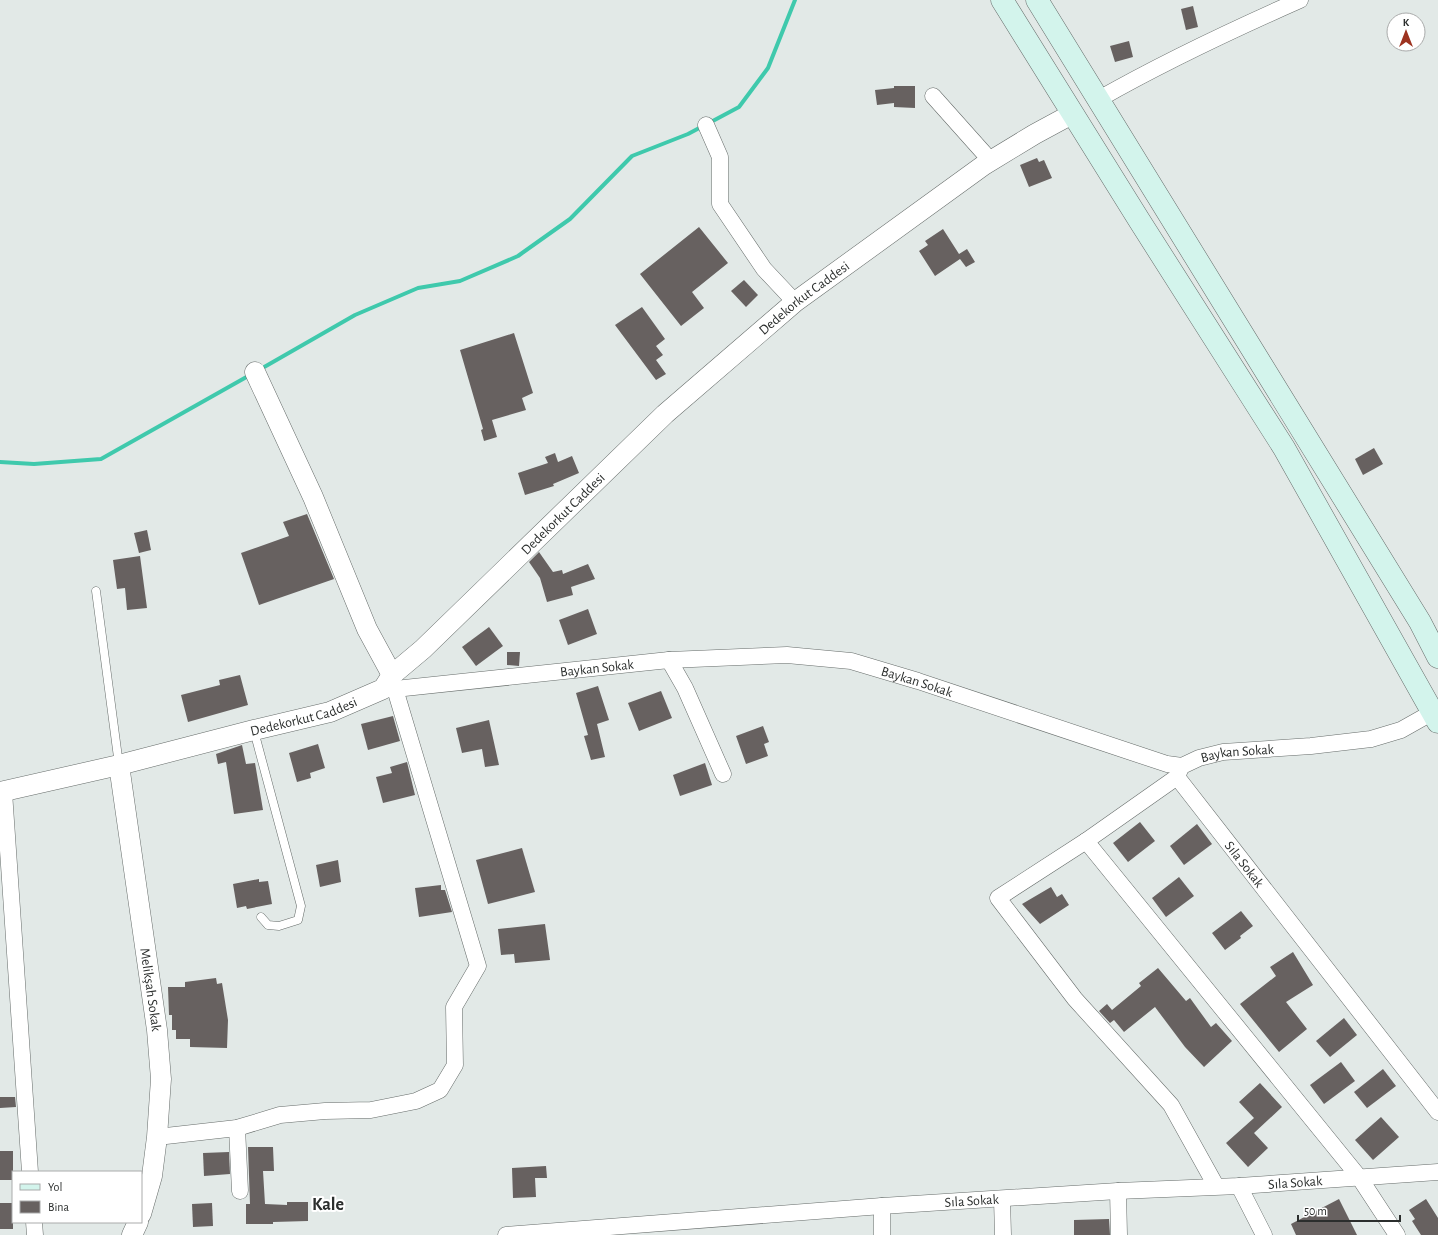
<svg xmlns="http://www.w3.org/2000/svg" width="1438" height="1235" viewBox="0 0 1438 1235" font-family="'Alegreya Sans',sans-serif">
<style>
.lines{fill:none;stroke-linecap:round;stroke-linejoin:round}
.stream{stroke:#3fc9ac;stroke-width:4}
.building{fill:#676160}
.service-casing{stroke:#666c6a;stroke-width:9}
.minor-casing{stroke:#666c6a;stroke-width:17}
.tertiary-casing{stroke:#666c6a;stroke-width:21}
.secondary-casing{stroke:#666c6a;stroke-width:23}
.service{stroke:#fff;stroke-width:8}
.minor{stroke:#fff;stroke-width:16}
.tertiary{stroke:#fff;stroke-width:20}
.secondary{stroke:#d3f4ec;stroke-width:22}
.labels{text-anchor:middle;stroke-width:4;stroke-linejoin:round;paint-order:stroke}
.street-label{font-size:14px;fill:#2b2e2d;stroke:#fff}
.district-label{font-size:18px;font-weight:bold;fill:#2b2e2d;stroke:#fff}
</style>
<rect width="100%" height="100%" fill="#e2e9e7"/>
<g class="lines">
<g class="stream">
<path d="M709 123 739 107 768 68 795 0"/>
<path d="M259 370 355 315 418 288 460 281 518 256 570 219 632 156 688 134 703 126"/>
<path d="M0 462 34 464 101 459 250 375"/>
</g>
</g>
<g class="building">
<path d="M1193 6 1198 27 1186 30 1181 9Z"/>
<path d="M1129 41 1133 57 1115 62 1110 46Z"/>
<path d="M894 86H915V108L894 107V103L877 105 875 90 894 88Z"/>
<path d="M1037 158 1039 162 1044 160 1052 178 1029 187 1020 165Z"/>
<path d="M699 227 728 263 692 292 704 308 681 326 640 274Z"/>
<path d="M943 229 959 254 967 249 975 262 966 267 960 259 935 276 919 251 928 245 925 241Z"/>
<path d="M744 280 758 295 746 307 731 291Z"/>
<path d="M642 307 665 339 656 346 663 355 656 360 666 374 656 380 615 325Z"/>
<path d="M514 333 533 393 522 398 526 410 492 420 497 437 484 441 481 430 483 429 460 350Z"/>
<path d="M1374 448 1383 464 1363 475 1355 459Z"/>
<path d="M555 453 558 462 572 456 579 473 553 484 554 486 525 495 518 473 548 463 545 457Z"/>
<path d="M307 514 334 579 259 605 241 553 289 536 283 522Z"/>
<path d="M147 530 151 550 139 553 134 533Z"/>
<path d="M539 552 553 572 562 570 563 574 588 564 595 579 571 587 573 595 547 602 540 578 529 562Z"/>
<path d="M140 556 147 608 127 610 125 588 117 589 113 560Z"/>
<path d="M588 609 597 634 568 645 559 620Z"/>
<path d="M489 627 503 646 476 666 462 647Z"/>
<path d="M507 652H520L519 666 507 665Z"/>
<path d="M240 675 248 705 188 722 181 695 220 685 219 680Z"/>
<path d="M598 686 609 720 597 724 605 757 591 760 584 736 588 735 576 693Z"/>
<path d="M661 691 672 718 639 731 628 703Z"/>
<path d="M393 716 400 741 368 750 361 724Z"/>
<path d="M489 720 499 765 485 767 482 749 462 753 456 728Z"/>
<path d="M763 726 769 742 764 744 768 756 746 764 736 736Z"/>
<path d="M318 744 325 768 310 773 311 778 297 782 289 753Z"/>
<path d="M242 745 246 764 255 763 263 810 234 814 226 762 218 764 216 754Z"/>
<path d="M407 762 415 795 383 803 376 777 392 773 390 767Z"/>
<path d="M705 763 712 785 680 796 673 775Z"/>
<path d="M1140 822 1155 841 1128 862 1113 843Z"/>
<path d="M1197 824 1212 844 1184 865 1170 846Z"/>
<path d="M522 848 535 892 488 904 476 860Z"/>
<path d="M338 860 341 882 320 887 316 865Z"/>
<path d="M1179 877 1194 896 1166 917 1152 898Z"/>
<path d="M259 879V882L268 881 272 904 247 909 246 906 237 908 233 884Z"/>
<path d="M441 885V890H445L452 912 419 917 415 888Z"/>
<path d="M1051 887 1057 897 1062 894 1069 905 1040 924 1022 904Z"/>
<path d="M1241 911 1253 926 1240 936 1241 938 1225 950 1212 933Z"/>
<path d="M545 924 550 960 515 963 514 954 501 955 498 929Z"/>
<path d="M1293 952 1313 985 1286 1002 1307 1029 1279 1052 1240 1004 1276 976 1270 967Z"/>
<path d="M1158 968 1186 1001 1190 998 1211 1027 1216 1023 1232 1041 1204 1067 1185 1047 1155 1007 1124 1032 1114 1020 1110 1023 1099 1011 1107 1004 1112 1010 1141 986 1139 983Z"/>
<path d="M216 978 217 984 222 983 228 1020 227 1048 190 1047V1039H176V1030H172V1015H169L168 987H185V982Z"/>
<path d="M1344 1018 1357 1035 1330 1057 1316 1041Z"/>
<path d="M1341 1062 1355 1081 1324 1104 1310 1085Z"/>
<path d="M1383 1069 1396 1086 1367 1108 1354 1092Z"/>
<path d="M1260 1083 1282 1107 1254 1133 1268 1148 1248 1167 1226 1143 1254 1118 1239 1102Z"/>
<path d="M0 1097H15L16 1107 0 1108Z"/>
<path d="M1381 1117 1399 1137 1373 1160 1355 1140Z"/>
<path d="M248 1147H273L274 1171H263L265 1204 287 1205V1202H308V1221L273 1222V1224H246V1204H250Z"/>
<rect x="0" y="1151" width="13" height="29"/>
<path d="M229 1152 230 1174 204 1176 203 1153Z"/>
<path d="M546 1166 547 1178H535L536 1197 513 1198 512 1168Z"/>
<path d="M1339 1199 1357 1235H1296L1291 1224Z"/>
<path d="M1426 1199 1438 1218V1235H1421L1412 1221 1415 1219 1409 1210Z"/>
<rect x="0" y="1203" width="13" height="26"/>
<path d="M212 1203 213 1226 193 1227 192 1204Z"/>
<path d="M1109 1219 1110 1235H1074V1220Z"/>
</g>
<g class="lines">
<defs>
<g id="service">
<path d="M96 591 119 765"/>
<path d="M254 731 301 906 298 920 279 926 268 925 261 917"/>
</g>
<g id="minor">
<path d="M933 96 991 161"/>
<path d="M1099 99C1164 62 1232 30 1300 0"/>
<path d="M706 125 720 157V204L764 269 795 302"/>
<path d="M669 660 685 688 723 774"/>
<path id="s1" d="M383 689H395L669 660 787 655 851 661 918 681 1167 764 1182 766 1199 758 1223 752 1311 746 1371 739 1401 730 1433 712"/>
<path id="s2" d="M1181 767 1177 777 1438 1112"/>
<path d="M1177 777 1086 841 1359 1177 1397 1235"/>
<path d="M4 792 30 1172"/>
<path d="M1086 841 998 898 1075 999 1171 1105 1216 1186"/>
<path d="M237 1128 240 1191"/>
<path d="M157 1137 237 1128 280 1115 325 1111 371 1110 416 1101 440 1090 455 1065 454 1007 478 966 395 689"/>
<path d="M1239 1186 1264 1235"/>
<path d="M1118 1191 1119 1235"/>
<path d="M1002 1199 1003 1235"/>
<path d="M882 1206V1235"/>
<path d="M34 1222 35 1235"/>
<path id="s3" d="M506 1235 882 1206 1118 1191 1239 1186 1438 1172"/>
</g>
<g id="tertiary">
<path d="M255 372 313 497 367 629 392 675"/>
<path id="s4" d="M119 765 157 1030 161 1079 157 1137 152 1176 141 1214"/>
<path id="s5" d="M0 792 119 765 254 730 330 712 383 689 392 675 423 649 665 414 795 302 984 165 1035 134 1072 114"/>
<path d="M132 1235 138 1222"/>
</g>
<g id="secondary">
<path d="M1002 0 1139 220 1284 448 1438 722"/>
<path d="M1037 0 1420 622 1438 657"/>
</g>
</defs>
<use href="#service" class="service-casing"/>
<use href="#minor" class="minor-casing"/>
<use href="#tertiary" class="tertiary-casing"/>
<use href="#secondary" class="secondary-casing"/>
<use href="#service" class="service"/>
<use href="#minor" class="minor"/>
<use href="#tertiary" class="tertiary"/>
<use href="#secondary" class="secondary"/>
</g>
<g class="labels">
<g class="street-label">
<text dy="5" stroke="none"><textPath href="#s5" startOffset="973">Dedekorkut Caddesi</textPath></text>
<text dy="5" stroke="none"><textPath href="#s5" startOffset="649">Dedekorkut Caddesi</textPath></text>
<text dy="5" stroke="none"><textPath href="#s1" startOffset="215">Baykan Sokak</textPath></text>
<text dy="5" stroke="none"><textPath href="#s1" startOffset="539">Baykan Sokak</textPath></text>
<text dy="5" stroke="none"><textPath href="#s5" startOffset="313">Dedekorkut Caddesi</textPath></text>
<text dy="5" stroke="none"><textPath href="#s1" startOffset="875">Baykan Sokak</textPath></text>
<text dy="5" stroke="none"><textPath href="#s2" startOffset="121">Sıla Sokak</textPath></text>
<text dy="5" stroke="none"><textPath href="#s4" startOffset="227">Melikşah Sokak</textPath></text>
<text dy="5" stroke="none"><textPath href="#s3" startOffset="791">Sıla Sokak</textPath></text>
<text dy="5" stroke="none"><textPath href="#s3" startOffset="467">Sıla Sokak</textPath></text>
</g>
<g class="district-label">
<text x="328" y="1210">Kale</text>
</g>
</g>
<rect x="12" y="1171" width="130" height="52" fill="#ffffff" stroke="#aaabab"/>
<rect x="20" y="1184" width="20" height="6" fill="#d3f4ec" stroke="#aaabab"/>
<text x="48" y="1191" font-size="12" fill="#2b2e2d">Yol</text>
<rect x="20" y="1201" width="20" height="12" fill="#676160" stroke="#aaabab"/>
<text x="48" y="1211" font-size="12" fill="#2b2e2d">Bina</text>
<g transform="translate(1406 32)"><circle r="19" fill="#ffffff" stroke="#aaabab"/>
<path d="M0-3L7 15L0 10L-7 15Z" fill="#9d3320"/>
<text y="-6" font-size="11" font-weight="bold" text-anchor="middle" fill="#2b2e2d">K</text>
</g>
<path d="M1298 1215v6h102v-6" fill="none" stroke="#2b2e2d" stroke-width="2"/>
<text x="1304" y="1215" font-size="12" fill="#2b2e2d" stroke="#ffffff" stroke-width="3" paint-order="stroke">50 m</text>
</svg>
